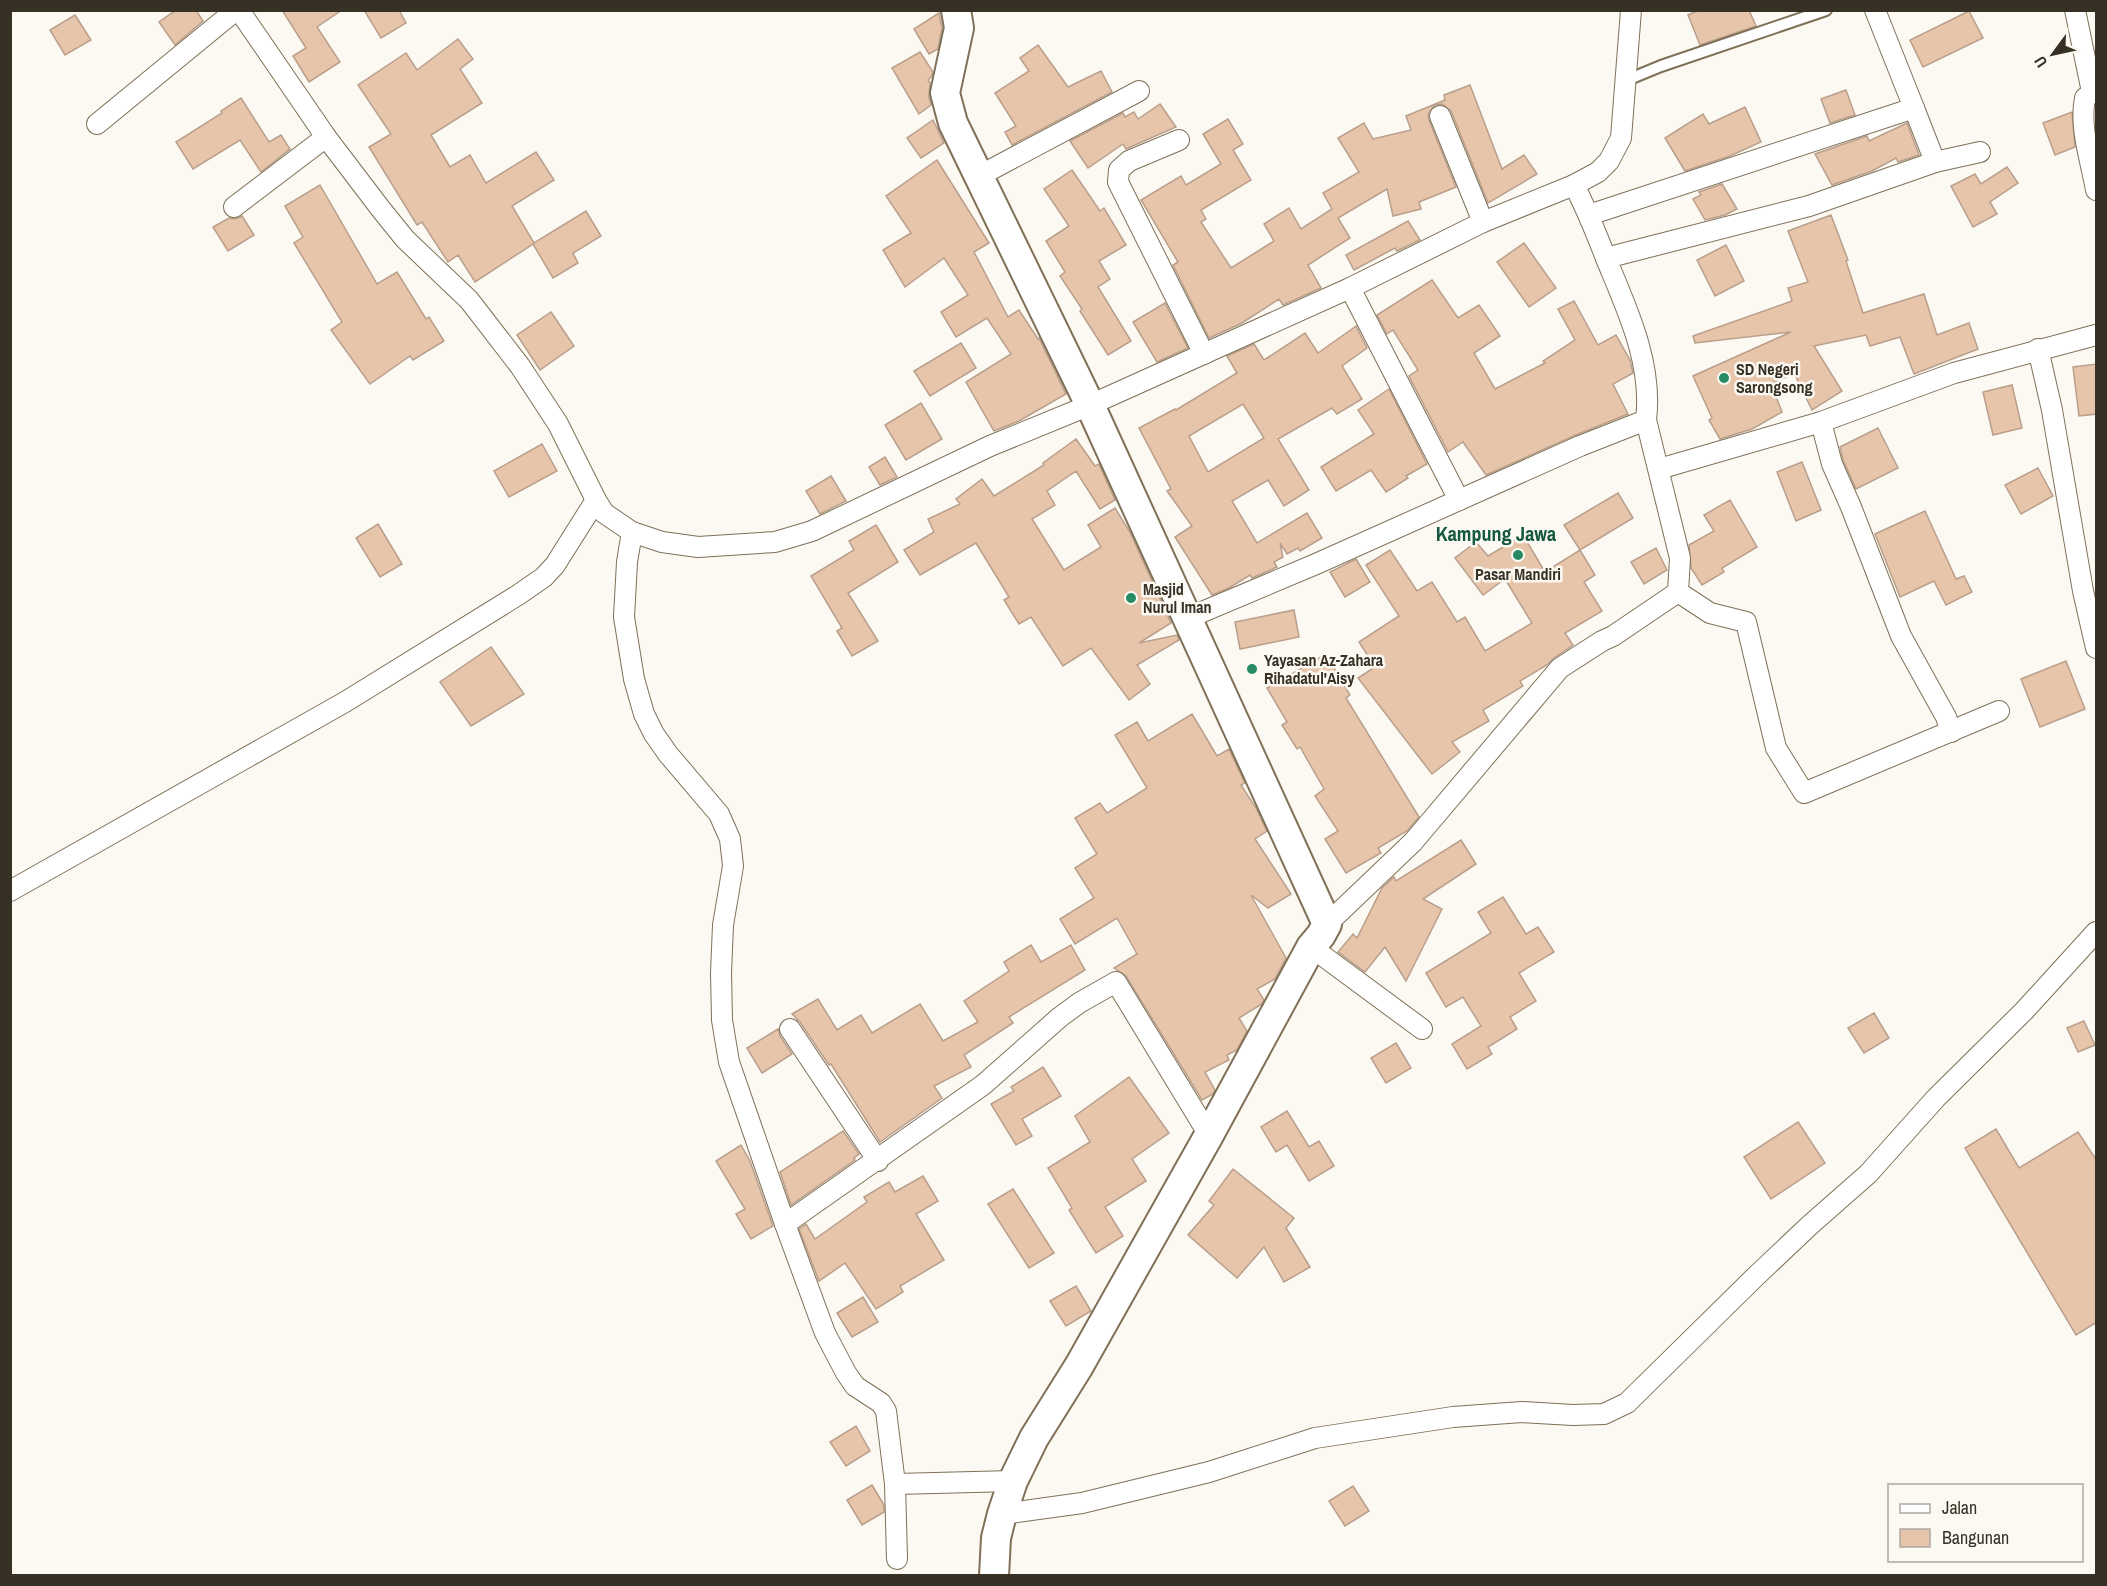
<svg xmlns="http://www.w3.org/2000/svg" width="2107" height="1586" viewBox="0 0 2107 1586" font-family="'Archivo Narrow',sans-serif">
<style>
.building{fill:#e6c5ab;stroke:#b99f8b;stroke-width:1.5;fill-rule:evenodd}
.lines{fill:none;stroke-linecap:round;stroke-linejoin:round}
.lane-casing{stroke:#7f7057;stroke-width:14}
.street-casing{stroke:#7f7057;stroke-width:22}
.secondary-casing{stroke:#7f7057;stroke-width:32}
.lane{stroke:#fff;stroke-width:10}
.street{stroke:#fff;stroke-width:20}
.secondary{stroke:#fff;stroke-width:28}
.poi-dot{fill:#268a64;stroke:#fcf9f3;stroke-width:2}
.labels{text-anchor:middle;stroke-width:5;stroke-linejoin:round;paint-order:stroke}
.poi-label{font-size:16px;font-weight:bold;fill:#373025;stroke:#fcf9f3;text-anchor:start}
.quarter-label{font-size:20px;font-weight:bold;fill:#155940;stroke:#fcf9f3}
</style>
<rect width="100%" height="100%" fill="#fcf9f3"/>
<g class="building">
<path d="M176 10H196L203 21 175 45 159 22Z"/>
<path d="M282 10H342L317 27 340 62 309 82 293 56 306 48Z"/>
<path d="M364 10H399L406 23 381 38Z"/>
<path d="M1699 10H1749L1756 26 1700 45 1688 15Z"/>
<path d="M1969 11 1983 38 1923 67 1910 40Z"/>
<path d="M939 13 942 28 938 49 929 54 914 29Z"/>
<path d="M75 15 91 40 65 55 50 30Z"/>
<path d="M458 39 473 59 460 69 482 103 431 135 450 167 470 155 486 183 536 152 554 180 512 206 534 243 586 211 601 236 573 253 578 263 553 278 533 244 475 282 458 255 448 262 422 222 417 225 369 147 391 134 358 85 406 53 417 70Z"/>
<path d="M1038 45 1068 87 1101 71 1112 92 1012 145 1005 132 1016 126 995 93 1029 71 1020 58Z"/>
<path d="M920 52 933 72 931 77 928 80 930 83 929 97 931 105 919 114 892 68Z"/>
<path d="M1470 85 1502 169 1524 155 1537 174 1488 203 1451 111 1442 104 1435 105 1428 114 1429 120 1456 187 1419 202 1421 209 1393 216 1387 189 1338 218 1350 238 1308 265 1321 288 1283 305 1279 299 1242 323 1209 338 1173 265 1178 262 1141 200 1181 176 1186 185 1221 164 1203 134 1228 119 1243 144 1233 150 1251 180 1201 210 1206 219 1201 222 1231 268 1274 241 1264 224 1289 208 1301 229 1332 209 1323 193 1359 172 1338 138 1364 123 1373 139 1411 130 1406 116 1445 100 1444 95Z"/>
<path d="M1846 90 1855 115 1830 123 1821 99Z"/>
<path d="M241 98 269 142 281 135 290 149 261 172 240 140 193 169 176 142 222 113 221 111Z"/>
<path d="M1160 104 1176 127 1126 149 1123 144 1088 168 1070 141 1123 113 1125 117 1134 112 1138 119Z"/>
<path d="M1745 107 1761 142 1730 156 1685 171 1665 138 1703 114 1709 124Z"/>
<path d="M2072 112 2075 147 2055 155 2043 123Z"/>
<path d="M933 120 944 143 921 158 907 138Z"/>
<path d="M1907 123 1919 155 1898 162 1896 158 1872 171 1832 185 1815 154 1867 136 1869 141Z"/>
<path d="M937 160 989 243 974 252 1008 317 1019 310 1038 339 1039 338 1066 394 1019 421 994 431 966 382 1011 354 987 318 956 337 941 312 968 295 944 258 905 287 883 250 911 233 886 196Z"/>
<path d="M2007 167 2018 183 1990 202 1997 214 1973 227 1951 186 1975 174 1981 184Z"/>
<path d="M1072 170 1100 211 1104 208 1126 245 1099 261 1110 279 1098 287 1131 341 1108 355 1080 311 1082 309 1060 276 1065 272 1046 241 1069 226 1044 189Z"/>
<path d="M1722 184 1737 209 1725 215 1705 220 1693 199 1701 195 1699 192Z"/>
<path d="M320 185 377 284 397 272 426 319 429 317 444 341 413 360 410 356 370 384 331 330 342 322 294 243 303 237 285 206Z"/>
<path d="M1831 215 1848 260 1846 261 1863 313 1924 294 1937 335 1969 323 1978 349 1914 374 1900 337 1870 346 1866 335 1814 346 1842 391 1812 410 1794 373 1771 384 1782 412 1752 429 1720 439 1709 420 1712 418 1693 376 1791 332 1695 343 1693 336 1792 301 1788 288 1808 282 1788 231Z"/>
<path d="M242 216 254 235 228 251 213 227 229 218 235 219Z"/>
<path d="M1408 221 1420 240 1397 251 1395 248 1354 270 1346 255Z"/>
<path d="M1524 243 1556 288 1529 307 1497 262Z"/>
<path d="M1726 245 1744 281 1715 296 1697 260Z"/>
<path d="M1432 280 1458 318 1479 305 1500 336 1474 353 1495 389 1545 363 1543 361 1575 340 1558 309 1574 301 1598 345 1616 335 1630 360 1633 373 1613 384 1628 414 1576 435 1486 475 1463 442 1448 452 1409 376 1418 370 1393 330 1387 334 1377 315Z"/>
<path d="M1165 303 1188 348 1157 362 1133 322Z"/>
<path d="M551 312 574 346 540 370 517 335Z"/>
<path d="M1356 326 1367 348 1342 366 1362 399 1337 414 1332 408 1278 439 1309 490 1284 506 1268 480 1232 501 1257 543 1307 513 1322 538 1300 551 1298 548 1287 554 1280 543 1283 557 1274 562 1277 567 1252 578 1250 575 1229 588 1212 595 1175 537 1192 526 1167 491 1171 489 1139 428 1175 409 1176 410 1237 373 1227 356 1254 344 1264 360 1305 333 1318 353ZM1243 404 1264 438 1208 472 1189 436Z"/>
<path d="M961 343 976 368 930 396 914 371Z"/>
<path d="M2097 364V414L2079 416 2073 367Z"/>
<path d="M2012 385 2022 428 1993 435 1983 392Z"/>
<path d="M1389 389 1427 464 1406 476 1408 478 1386 492 1371 470 1336 491 1321 467 1374 434 1358 410Z"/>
<path d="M921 403 942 439 906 460 885 425Z"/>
<path d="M1878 428 1898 468 1856 489 1843 460 1840 447Z"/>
<path d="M1076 439 1095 466 1099 464 1115 500 1100 509 1076 471 1047 491 1055 505 1032 519 1064 570 1101 547 1088 525 1115 508 1130 532 1171 623 1139 643 1177 635 1179 640 1137 665 1150 684 1129 700 1091 648 1063 666 1031 617 1019 624 1004 600 1009 597 976 543 920 575 904 550 934 532 928 519 960 504 956 499 982 479 994 496 1044 465 1043 463Z"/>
<path d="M542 444 557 471 509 497 494 471Z"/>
<path d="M885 457 897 477 880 485 869 467Z"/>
<path d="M1802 462 1821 510 1796 521 1777 472Z"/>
<path d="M2038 468 2053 496 2021 514 2005 485Z"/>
<path d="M831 476 846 501 820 514 806 491Z"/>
<path d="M1618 493 1633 518 1580 550 1564 525Z"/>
<path d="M1730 500 1757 547 1722 568 1724 572 1702 585 1691 568 1689 545 1714 531 1704 515Z"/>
<path d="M1925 511 1956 579 1964 576 1972 592 1946 605 1934 581 1900 597 1875 534Z"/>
<path d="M378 524 402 564 380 577 356 538Z"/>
<path d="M876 525 898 562 848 593 878 641 852 656 837 631 842 628 811 576 854 550 849 541Z"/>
<path d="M1523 535 1545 572 1580 550 1595 575 1584 582 1602 611 1565 633 1573 645 1554 658 1547 665 1520 681 1523 686 1483 710 1489 721 1452 742 1460 752 1432 774 1358 678 1375 667 1359 642 1399 616 1366 565 1390 550 1417 591 1432 582 1457 622 1465 617 1485 651 1532 623 1505 579 1483 595 1455 558 1476 542 1488 556Z"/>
<path d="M1656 548 1667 570 1644 584 1631 562Z"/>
<path d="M1356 559 1370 582 1345 597 1330 572Z"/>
<path d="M1294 610 1299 637 1240 649 1235 622Z"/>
<path d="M491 647 524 694 471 726 440 682Z"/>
<path d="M1326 654 1350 695 1346 698 1419 817 1407 831 1378 848 1381 853 1346 873 1325 839 1338 831 1315 796 1324 789 1300 747 1297 749 1282 725 1287 722 1267 688Z"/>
<path d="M2066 661 2085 709 2040 727 2021 679Z"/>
<path d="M1192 714 1217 756 1229 749 1245 783 1241 785 1256 808 1267 831 1255 839 1291 894 1268 908 1251 895 1286 958 1275 979 1257 989 1264 1000 1262 1004 1239 1018 1247 1031 1237 1050 1227 1055 1229 1060 1205 1072 1215 1090 1213 1094 1202 1100 1126 976 1114 968 1137 954 1117 918 1075 944 1060 919 1094 898 1075 868 1097 854 1075 818 1100 803 1107 813 1147 788 1115 735 1137 722 1148 741Z"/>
<path d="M1461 840 1476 864 1423 899 1442 909 1406 981 1385 947 1365 972 1338 952 1353 934 1357 938 1382 888 1394 877 1396 881Z"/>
<path d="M1503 897 1526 934 1538 927 1554 952 1519 973 1536 1001 1510 1017 1517 1029 1488 1047 1492 1054 1467 1069 1452 1044 1481 1026 1463 997 1446 1007 1426 973 1491 933 1478 912Z"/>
<path d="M1031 945 1041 962 1071 945 1085 970 1009 1017 1013 1023 964 1055 971 1067 934 1086 942 1098 880 1142 831 1064 829 1065 800 1022 792 1014 818 999 837 1030 861 1015 872 1033 920 1004 943 1041 978 1022 964 1001 1009 971 1004 962Z"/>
<path d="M1874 1013 1889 1038 1864 1053 1848 1028Z"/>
<path d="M2084 1021 2095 1045 2078 1052 2067 1028Z"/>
<path d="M778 1029 780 1036 792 1054 762 1073 747 1048Z"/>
<path d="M1396 1043 1411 1068 1386 1083 1371 1058Z"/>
<path d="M1043 1067 1061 1096 1022 1119 1032 1136 1016 1145 991 1104 1014 1091 1011 1087Z"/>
<path d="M1129 1077 1169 1133 1132 1159 1146 1181 1105 1207 1123 1236 1096 1253 1069 1210 1072 1208 1048 1168 1090 1142 1075 1116Z"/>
<path d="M1287 1111 1309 1147 1319 1141 1334 1166 1309 1181 1287 1145 1276 1152 1261 1127Z"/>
<path d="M1798 1122 1825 1163 1771 1199 1744 1157Z"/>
<path d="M1996 1129 2019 1168 2078 1132 2097 1161V1322L2076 1335 1965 1148Z"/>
<path d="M843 1131 859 1154 854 1158 855 1160 791 1205 780 1172Z"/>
<path d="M741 1145 750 1161 773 1226 751 1239 736 1214 745 1209 716 1161Z"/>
<path d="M1233 1169 1294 1218 1286 1228 1310 1267 1284 1282 1264 1247 1237 1278 1188 1235 1214 1205 1209 1201Z"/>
<path d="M923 1176 938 1201 916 1214 944 1260 900 1286 903 1292 876 1309 845 1263 819 1281 799 1229 806 1224 815 1239 867 1202 864 1197 889 1182 895 1192Z"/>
<path d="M1013 1189 1054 1253 1029 1268 988 1204Z"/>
<path d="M1076 1286 1091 1311 1066 1326 1050 1301Z"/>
<path d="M863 1297 878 1322 852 1337 837 1313Z"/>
<path d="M856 1426 870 1451 846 1466 830 1442Z"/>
<path d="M872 1485 884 1505V1512L862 1525 847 1500Z"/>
<path d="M1353 1486 1369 1511 1345 1526 1329 1501Z"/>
</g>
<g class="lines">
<defs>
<path id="lane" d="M1627 80 1661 66 1826 10"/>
<g id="street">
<path d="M239 10 326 137 380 208 405 239 469 300 520 366 558 424 596 500 604 513 632 532 662 542 698 547 775 542 812 531 990 446 1090 405 1350 288 1483 222 1574 185 1598 172 1609 161 1621 138 1631 10"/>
<path d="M2075 10 2092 92"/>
<path d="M2096 90 2085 98C2079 127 2091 161 2096 190"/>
<path d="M1914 108 1935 162 1980 152"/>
<path d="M1440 116 1483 222"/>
<path d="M97 124 236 10"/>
<path d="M1179 140 1129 161 1119 170 1118 182 1204 354"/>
<path d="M979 176 1139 91"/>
<path d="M234 207 326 137"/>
<path d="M1589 215 1914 108 1875 10"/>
<path d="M1606 258 1809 206 1935 162"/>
<path d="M1350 288 1459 500"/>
<path d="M2038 349 2052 410 2083 591 2096 648"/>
<path d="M1821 422 1832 464 1851 507 1901 636 1946 717 1951 732"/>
<path d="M1659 469 1821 422 1954 373 2096 335"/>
<path d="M632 532 627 562 624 617 634 679 644 714 654 734 668 754 719 814 730 839 733 866 723 925 721 973 722 1020 729 1062 785 1224 825 1333 846 1373 855 1386 881 1403 886 1411 895 1484 897 1559"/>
<path d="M1678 592 1710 613 1746 622 1776 748 1804 793 1999 711"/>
<path d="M1188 618 1316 564 1580 446 1646 420"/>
<path d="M10 891 345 702 518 595 544 577 555 565 596 500"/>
<path d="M1327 924 1413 842 1560 668 1602 641 1613 636 1678 592 1680 558 1646 420C1653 365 1628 311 1607 261 1597 235 1587 210 1574 185"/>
<path d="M1311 947 1422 1029"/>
<path d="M790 1029 878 1161"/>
<path d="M785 1224 983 1085 1060 1017 1079 1003 1116 982 1209 1135"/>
<path d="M895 1484 1013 1481"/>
<path d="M1002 1514 1082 1503 1209 1472 1315 1438 1453 1417 1522 1412 1573 1415 1604 1414 1627 1403 1755 1277 1810 1225 1868 1174 1936 1098 2024 1011 2096 932"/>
</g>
<path id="secondary" d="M956 10 959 28 945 93 953 123 1090 405 1327 924 1321 935 1311 947 1209 1135 1079 1366 1034 1438 1013 1481 1002 1514 996 1538 994 1576"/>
</defs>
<use href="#lane" class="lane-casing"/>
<use href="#street" class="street-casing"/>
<use href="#secondary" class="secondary-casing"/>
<use href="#lane" class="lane"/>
<use href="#street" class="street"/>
<use href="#secondary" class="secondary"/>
</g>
<g class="poi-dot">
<circle cx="1724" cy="378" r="6"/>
<circle cx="1518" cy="555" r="6"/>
<circle cx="1131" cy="598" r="6"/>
<circle cx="1252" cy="669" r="6"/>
</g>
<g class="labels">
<g class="poi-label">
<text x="1736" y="375">SD Negeri<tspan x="1736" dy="18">Sarongsong</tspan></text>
<text x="1518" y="580" text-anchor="middle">Pasar Mandiri</text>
<text x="1143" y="595">Masjid<tspan x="1143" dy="18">Nurul Iman</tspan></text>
<text x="1264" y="666">Yayasan Az-Zahara<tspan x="1264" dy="18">Rihadatul'Aisy</tspan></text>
</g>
<g class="quarter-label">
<text x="1496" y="541">Kampung Jawa</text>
</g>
</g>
<rect width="2107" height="1586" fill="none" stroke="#373025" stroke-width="24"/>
<rect x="1888" y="1484" width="195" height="78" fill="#fcf9f3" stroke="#ada9a1" stroke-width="1.5"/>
<rect x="1900" y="1504" width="30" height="9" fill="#ffffff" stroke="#ada9a1" stroke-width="1.5"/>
<text x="1942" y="1514" font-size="18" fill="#373025">Jalan</text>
<rect x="1900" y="1529" width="30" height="18" fill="#e6c5ab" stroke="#ada9a1" stroke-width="1.5"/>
<text x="1942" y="1544" font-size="18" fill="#373025">Bangunan</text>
<g transform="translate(2053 54) rotate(237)" stroke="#fcf9f3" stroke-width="4.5" paint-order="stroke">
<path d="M0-4.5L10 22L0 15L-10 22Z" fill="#373025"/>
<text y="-9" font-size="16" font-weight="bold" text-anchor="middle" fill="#373025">U</text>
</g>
</svg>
